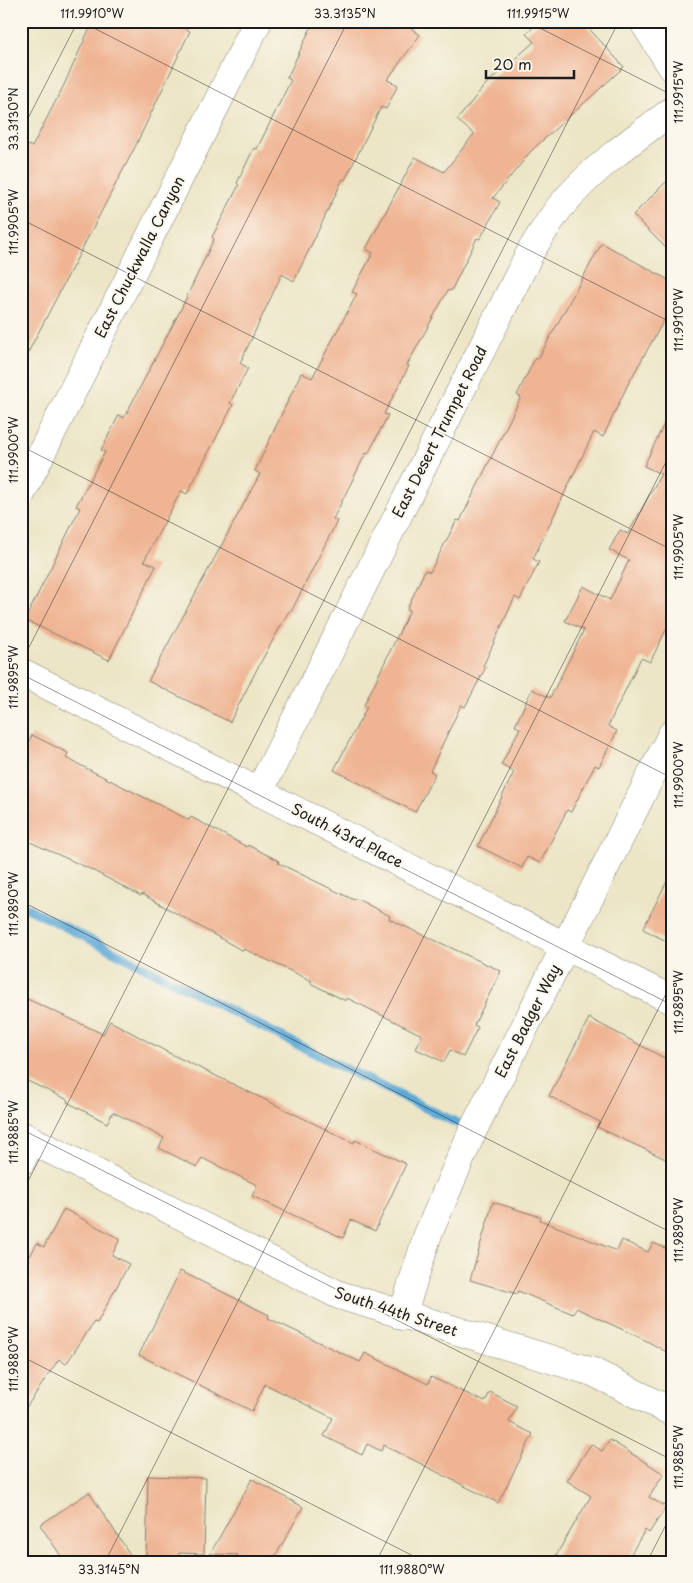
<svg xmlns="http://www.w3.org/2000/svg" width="693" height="1583" viewBox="0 0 693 1583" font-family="'Playpen Sans',sans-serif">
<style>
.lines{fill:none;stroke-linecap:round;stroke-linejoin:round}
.stream{stroke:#5da9d6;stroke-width:9}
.building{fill:#efb493}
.minor-casing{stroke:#848071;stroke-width:29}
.minor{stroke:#fff;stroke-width:28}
.ticks{fill:none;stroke:#1c1c1c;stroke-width:1;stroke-opacity:0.45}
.labels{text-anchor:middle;stroke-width:4;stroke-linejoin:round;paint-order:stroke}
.street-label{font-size:15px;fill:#1c1c1c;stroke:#fbf7ec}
.neatline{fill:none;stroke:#1c1c1c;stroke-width:2}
.ticks-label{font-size:12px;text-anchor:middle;fill:#1c1c1c}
</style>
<rect width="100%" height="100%" fill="#fbf7ec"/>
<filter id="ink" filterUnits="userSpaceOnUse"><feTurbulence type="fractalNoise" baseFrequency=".02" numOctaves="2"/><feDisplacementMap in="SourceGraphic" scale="10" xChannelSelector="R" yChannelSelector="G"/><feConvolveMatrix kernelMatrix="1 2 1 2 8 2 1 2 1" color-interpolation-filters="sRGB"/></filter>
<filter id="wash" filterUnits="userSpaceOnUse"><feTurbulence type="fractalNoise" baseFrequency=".0096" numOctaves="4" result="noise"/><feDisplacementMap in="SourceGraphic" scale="20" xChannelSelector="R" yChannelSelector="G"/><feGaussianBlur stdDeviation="1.12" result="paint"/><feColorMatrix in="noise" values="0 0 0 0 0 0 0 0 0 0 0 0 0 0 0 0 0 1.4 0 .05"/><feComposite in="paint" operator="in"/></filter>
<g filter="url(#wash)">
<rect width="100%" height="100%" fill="#ece5c6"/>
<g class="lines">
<path class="stream" d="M21 905C171 979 318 1058 470 1129"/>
</g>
<g id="blocks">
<g class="building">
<path d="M93 21H171L190 31 135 147 21 366V159L28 145 32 147 64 85Z"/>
<path d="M314 21H402L420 35 387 80 398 85 386 109 381 107 345 180 343 179 294 281 282 274 240 363 248 368 230 403 233 405 187 494 181 491 144 561 156 566 109 660 25 620 80 508 76 506 105 452 101 450 119 415 124 418 181 309 214 239 212 237 239 185 237 183 254 148 257 149 291 80 287 78Z"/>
<path d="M540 21H582L624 67 532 150 493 198 500 202 480 239 477 238 451 291 448 290 407 365 409 366 384 414 388 415 368 454 366 453 333 519 337 521 291 612 289 611 257 669 230 722 148 681 260 474 255 471 301 373 312 378 357 294 352 292 373 253 366 249 415 157 444 172 474 134 457 120 485 85 534 42 526 34Z"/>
<path d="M672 176V254L633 215Z"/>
<path d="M602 243 672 282V306L628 384 603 437 594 432 533 559 539 562 520 600 515 597 483 666 486 667 465 707 461 705 430 771 435 774 415 812 334 770 367 707 364 705 410 610 407 609 425 570 430 572 457 520 460 521 521 397 517 395 535 358 538 359Z"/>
<path d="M672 407V618L650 662 641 658 608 726 617 731 599 767 595 765 571 812 567 810 540 863 527 857 522 868 478 846 514 772 501 765 520 728 515 726 532 689 550 698 584 630 565 621 583 586 610 600 629 560 609 550 620 530 628 534 661 474 644 466Z"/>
<path d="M32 735 68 753 66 758 189 820 191 817 247 847 248 845 279 861 278 863 354 900 355 898 390 916 389 919 501 971 474 1025 478 1027 463 1057 450 1050 444 1062 416 1049 422 1035 347 998 346 1001 310 983 312 981 244 949 243 951 142 894 141 896 88 868 21 838V758Z"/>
<path d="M672 871V944L643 929Z"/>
<path d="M21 996 103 1034 110 1021 169 1053 354 1143 355 1140 406 1164 375 1231 351 1220 343 1238 252 1196 257 1185 202 1158 197 1167 159 1148 164 1138 113 1112 107 1123 67 1102 68 1100 21 1078Z"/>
<path d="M589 1018 672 1062V1162L597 1127 600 1122 549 1096Z"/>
<path d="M493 1202 541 1217 540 1220 617 1251 622 1240 648 1252 653 1243 672 1251V1355L645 1340 576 1308 573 1314 518 1291 517 1294 470 1280Z"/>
<path d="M64 1209 120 1239 112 1255 129 1264 97 1323 94 1322 66 1364 59 1359 21 1415V1273L37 1243 44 1247Z"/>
<path d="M180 1271 269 1315 268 1318 360 1362 365 1353 428 1384 431 1377 485 1402 490 1392 517 1406 509 1422 533 1434 498 1503 384 1445 381 1451 367 1444 362 1455 324 1436 333 1418 265 1384 252 1411 139 1355Z"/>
<path d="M610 1440 664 1474 649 1497 666 1507 649 1533 645 1530 626 1562H552L591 1496 567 1481 591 1444 602 1451Z"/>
<path d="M148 1476 206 1478 204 1554 179 1553V1562H146Z"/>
<path d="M252 1479 303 1507 272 1562H234L238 1555 210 1554Z"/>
<path d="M89 1492 135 1562H65L40 1525Z"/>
</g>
</g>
</g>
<g filter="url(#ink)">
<use href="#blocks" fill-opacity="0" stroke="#848071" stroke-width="1"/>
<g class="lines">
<defs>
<g id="minor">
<path d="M643 21 672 67"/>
<path d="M21 494 258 21"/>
<path d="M21 672 672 1000"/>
<path d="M259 792 532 249C541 235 550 220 560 207 592 169 632 140 672 111"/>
<path d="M21 1135 339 1295 593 1372 672 1412"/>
<path d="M21 1161 31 1140"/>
<path d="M402 1316 428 1234 473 1130 672 734"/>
</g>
</defs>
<use href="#minor" class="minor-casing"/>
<use href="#minor" class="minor"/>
</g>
</g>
<path class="ticks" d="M80 21 672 323M526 21 672 95M21 132 78 21M21 219 672 550M21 446 672 778M21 663 348 21M21 674 672 1005M21 901 672 1233M21 1129 672 1460M21 1195 619 21M21 1356 425 1562M105 1562 672 450M376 1562 672 982M647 1562 672 1513"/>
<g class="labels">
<g class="street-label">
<text transform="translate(140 257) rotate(-63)" y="5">East Chuckwalla Canyon</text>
<text transform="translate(440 432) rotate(-63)" y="5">East Desert Trumpet Road</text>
<text transform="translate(347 836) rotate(27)" y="5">South 43rd Place</text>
<text transform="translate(528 1021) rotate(-63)" y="5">East Badger Way</text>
<text transform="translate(396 1312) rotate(18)" y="5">South 44th Street</text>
</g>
</g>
<rect width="693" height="1583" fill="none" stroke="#fbf7ec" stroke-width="55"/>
<path d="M486 70v8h88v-8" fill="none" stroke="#1c1c1c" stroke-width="2.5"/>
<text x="493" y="70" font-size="15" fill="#1c1c1c" stroke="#fbf7ec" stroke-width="4" paint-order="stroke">20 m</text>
<rect x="28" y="28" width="638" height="1528" class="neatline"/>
<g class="ticks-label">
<text x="92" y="18">111.9910°W</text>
<text x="345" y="18">33.3135°N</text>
<text x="538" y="18">111.9915°W</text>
<text transform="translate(679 92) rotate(-90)" y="4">111.9915°W</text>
<text transform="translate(14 119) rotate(-90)" y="4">33.3130°N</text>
<text transform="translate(14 222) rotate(-90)" y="4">111.9905°W</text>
<text transform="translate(679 320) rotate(-90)" y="4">111.9910°W</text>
<text transform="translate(14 450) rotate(-90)" y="4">111.9900°W</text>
<text transform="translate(679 547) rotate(-90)" y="4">111.9905°W</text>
<text transform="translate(14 677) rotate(-90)" y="4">111.9895°W</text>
<text transform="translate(679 775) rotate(-90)" y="4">111.9900°W</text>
<text transform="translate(14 904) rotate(-90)" y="4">111.9890°W</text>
<text transform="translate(679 1002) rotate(-90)" y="4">111.9895°W</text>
<text transform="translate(14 1132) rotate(-90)" y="4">111.9885°W</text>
<text transform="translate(679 1230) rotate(-90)" y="4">111.9890°W</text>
<text transform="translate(14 1359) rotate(-90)" y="4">111.9880°W</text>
<text transform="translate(679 1457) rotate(-90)" y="4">111.9885°W</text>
<text x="109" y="1574">33.3145°N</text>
<text x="412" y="1574">111.9880°W</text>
</g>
</svg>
